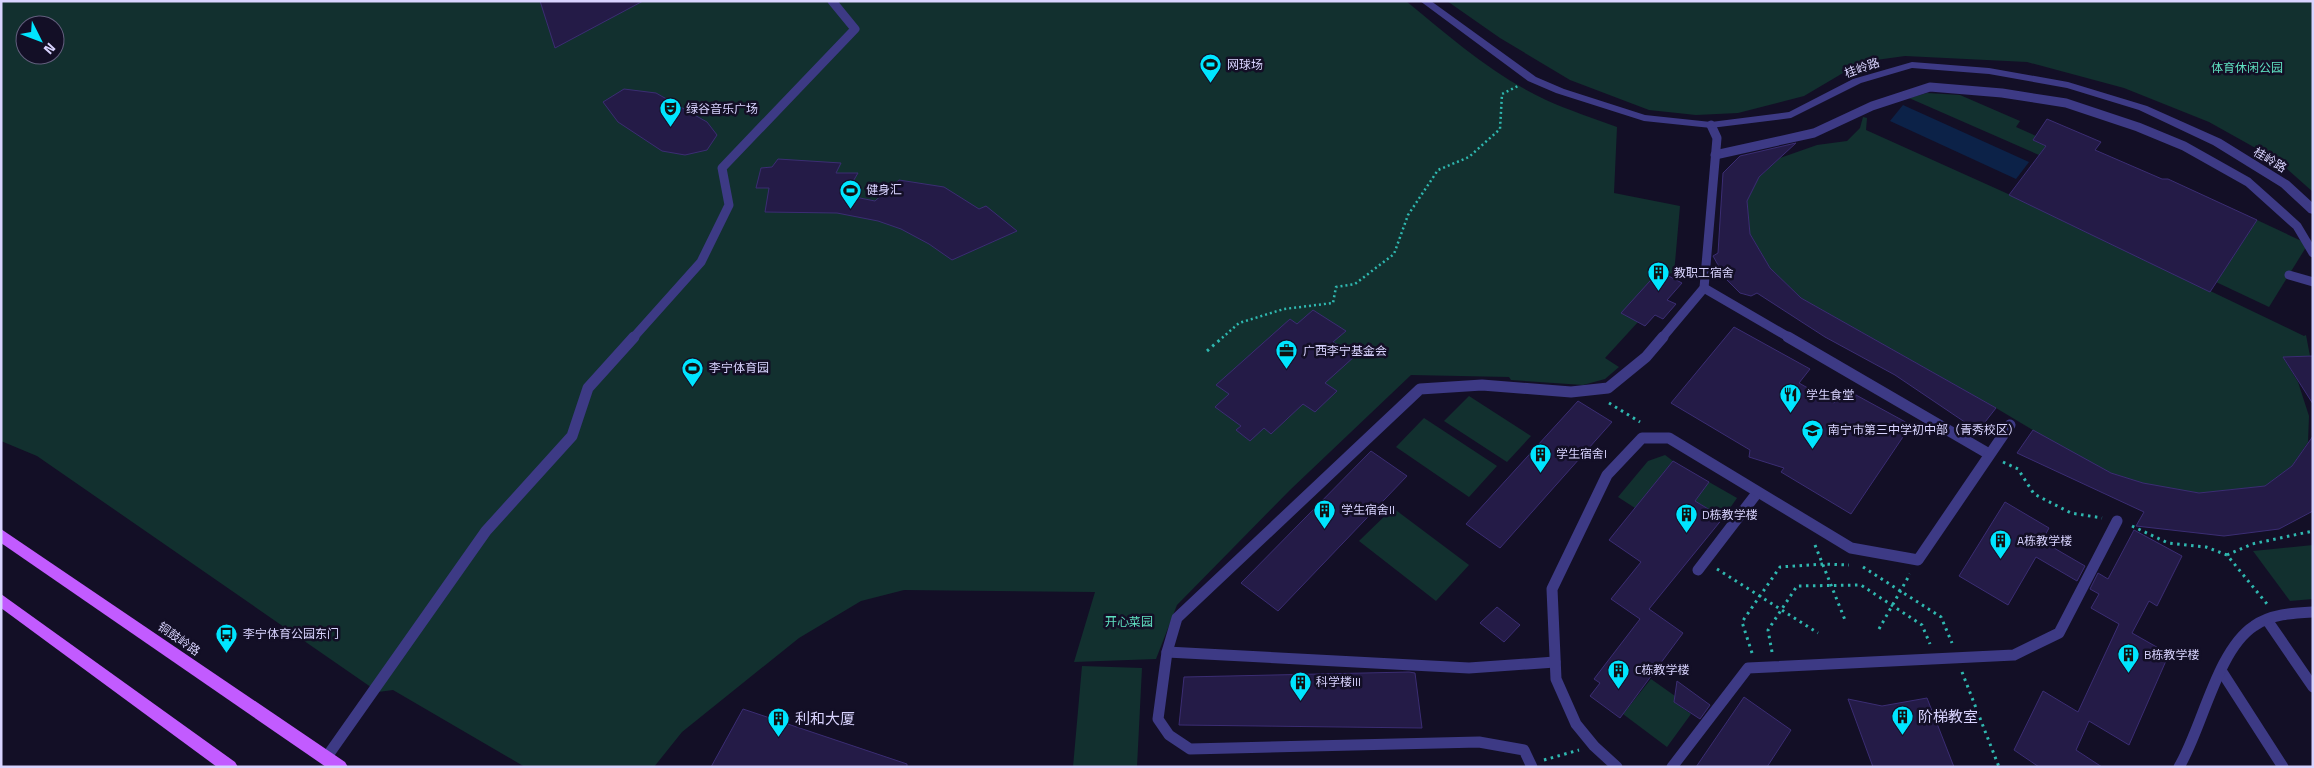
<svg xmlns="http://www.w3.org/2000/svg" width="2314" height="768" viewBox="0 0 2314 768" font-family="'Titillium Web','Noto Sans SC',sans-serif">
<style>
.green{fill:#12302f;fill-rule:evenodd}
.water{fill:#0c2248}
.building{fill:#241b47;stroke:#3b2d73}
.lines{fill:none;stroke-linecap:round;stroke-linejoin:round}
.path-far1{stroke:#2fb8b0;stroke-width:2.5;stroke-dasharray:2 3;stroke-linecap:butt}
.path{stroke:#2fb8b0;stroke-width:3;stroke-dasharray:2.5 4.5;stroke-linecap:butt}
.service-far1{stroke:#3d3a85;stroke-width:9}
.service{stroke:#3d3a85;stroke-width:11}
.minor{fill:#3d3a85;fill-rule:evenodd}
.primary{fill:#c25bff;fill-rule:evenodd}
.labels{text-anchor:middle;stroke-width:5;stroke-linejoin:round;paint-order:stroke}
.poi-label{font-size:12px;fill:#d9d4ff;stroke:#130f26;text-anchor:start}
.street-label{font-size:12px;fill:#d9d4ff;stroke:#130f26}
.park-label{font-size:12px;fill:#5fe0c0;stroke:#130f26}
.near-poi-label{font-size:15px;fill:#d9d4ff;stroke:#130f26;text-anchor:start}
</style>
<rect width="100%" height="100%" fill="#130f26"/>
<g class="green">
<path d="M1 1H1406C1450 37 1494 76 1546 100 1568 110 1593 118 1617 127L1614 193 1680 206 1674 274 1659 271 1622 313 1638 322 1605 358 1619 367 1605 379 1583 385 1511 380 1509 377 1411 375 1290 490 1177 605 1156 659 1074 662 1095 592 904 590 861 601 799 638 682 732 654 767H525L393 690 378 692 37 456 1 441ZM25 25H55V55H25Z"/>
<path d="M1447 1H2313V192L2277 160 2209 122 2124 88 2027 62 1905 56 1876 60 1843 73 1804 96 1738 113 1696 115 1649 110 1570 80 1500 38Z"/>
<path d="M1927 93 1960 95 2020 121 2016 127 2036 136 2033 140 2046 146 2039 155 1909 98Z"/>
<path d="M1863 117 1867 118 1866 130 2006 193 2304 336 2306 335 2310 356 2283 357 2298 382 2309 416 2308 442 2292 466 2265 486 2199 493 2149 485 2111 473 2061 447 1996 408 1801 298 1770 268 1750 234 1747 201 1759 177 1780 158 1817 145 1847 141 1860 128Z"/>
<path d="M2257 220 2308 244 2269 307 2216 282Z"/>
<path d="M1469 396 1531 436 1507 462 1444 421Z"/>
<path d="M1424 418 1497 466 1469 497 1396 447Z"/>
<path d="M1665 455 1673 461 1635 508 1618 497 1648 461Z"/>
<path d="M1709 482 1737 498 1723 518 1695 501Z"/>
<path d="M1393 508 1469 565 1436 601 1359 541Z"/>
<path d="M2313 545V599L2290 601 2253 551Z"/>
<path d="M1082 666 1142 668 1137 767H1073Z"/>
<path d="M1651 679 1675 696 1674 702 1691 714 1667 747 1623 714Z"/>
</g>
<path class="water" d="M1903 105 2029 162 2016 179 1890 121Z"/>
<g class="building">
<path d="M540 1H643L555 48Z"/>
<path d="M624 89 656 93 707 122 717 135 707 150 685 155 662 151 618 122 603 102Z"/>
<path d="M2047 119 2101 142 2095 150 2162 179H2168L2257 220 2210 292 2009 195 2046 146 2033 140Z"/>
<path d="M1796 143 1759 177 1747 201 1750 234 1770 268 1801 298 1996 408 1978 431 1895 375 1825 337 1757 293 1751 296 1740 293 1726 279 1713 256 1718 253 1723 173 1740 156Z"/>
<path d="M778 159 841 163 836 173H858L845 195 875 201 899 180 944 187 979 209 986 206 1017 231 952 260 929 244 901 229 878 221 837 213 765 212 769 188H756L761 168 772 167Z"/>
<path d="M1659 271 1682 283 1667 300 1676 304 1663 319 1655 315 1645 326 1621 313Z"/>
<path d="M1313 310 1346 331 1333 342 1355 356 1325 383 1337 391 1315 412 1303 404 1271 434 1264 428 1250 441 1236 430 1241 426 1215 407 1229 394 1216 385 1290 319 1297 324Z"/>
<path d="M1734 327 1810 369 1799 383 1834 403 1845 389 1911 425 1851 514 1781 472 1784 468 1749 457 1750 450 1671 403Z"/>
<path d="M2313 356V404L2283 357Z"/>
<path d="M1578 401 1612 422 1500 548 1466 524Z"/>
<path d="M2033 430 2111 473 2143 483 2199 493 2265 486 2292 466 2313 436V511L2279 529 2224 536 2136 526 2144 512 2017 453Z"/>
<path d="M1371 451 1407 476 1278 611 1241 583Z"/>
<path d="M1673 461 1709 482 1695 501 1723 518 1649 609 1683 633 1620 718 1590 696 1600 683 1594 679 1640 619 1611 599 1641 562 1609 540Z"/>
<path d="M2005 502 2049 528 2042 541 2085 566 2077 581 2036 557 2008 605 1959 576Z"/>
<path d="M2134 530 2182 556 2157 606 2149 601 2132 633 2169 654 2129 745 2089 721 2076 750 2102 767H2039L2014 750 2043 691 2078 712 2119 624 2091 608 2099 594 2090 589 2098 573 2108 579Z"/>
<path d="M1497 607 1520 625 1504 642 1480 623Z"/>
<path d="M1409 672 1415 673 1422 728 1179 725 1184 677Z"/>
<path d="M1677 681 1710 705 1700 719 1674 702Z"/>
<path d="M1744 697 1791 730 1767 767H1696Z"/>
<path d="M1927 698 1954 767H1873L1848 699 1882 706Z"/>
<path d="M743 709 907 764V767H711Z"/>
</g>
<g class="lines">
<path class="path-far1" d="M1222 338 1239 323 1284 309 1333 303 1336 287 1355 284 1394 254 1408 215 1438 170 1469 157 1500 129 1502 94 1518 86"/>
<g class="path">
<path d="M1207 351 1223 337"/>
<path d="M1609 403 1640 422"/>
<path d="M2003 462 2018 469 2034 494 2071 513 2102 518"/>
<path d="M2132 526 2168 543 2206 547 2227 555 2267 604"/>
<path d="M1815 545 1845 620"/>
<path d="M2227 555 2252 544 2313 531"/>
<path d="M1863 567 1941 617 1952 643"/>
<path d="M1717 569 1818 633"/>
<path d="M1879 629 1910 574"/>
<path d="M1772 652 1768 630 1797 586 1861 585 1922 625 1930 644"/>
<path d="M1752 653 1742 622 1780 567 1823 564 1849 565"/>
<path d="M1962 672 1999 767"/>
<path d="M1544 760 1579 750"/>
</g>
<g class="service-far1">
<path d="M1715 155 1814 133 1872 106 1930 87 2002 93 2066 103 2138 127 2184 146 2248 182 2297 226 2313 253"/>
<path d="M2289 275 2313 282"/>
<path d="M1704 288 1790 338"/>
<path d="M633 338 701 262 729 205 722 168 855 29 832 1"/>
<path d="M1662 338 1704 288 1717 138 1711 125"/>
</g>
<g class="service">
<path d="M1788 337 1989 454"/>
<path d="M1698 570 1757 493"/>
<path d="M2267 620 2313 687"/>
<path d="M1167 652 1469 668 1555 662"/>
<path d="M2222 672 2283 767"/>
<path d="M326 758 486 531 572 436 588 388 634 337"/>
<path d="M1532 767 1524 750 1479 742 1190 749 1169 735 1158 719 1167 652 1177 618 1420 389 1482 385 1571 392 1608 388 1646 357 1663 337"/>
<path d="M1617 767 1594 746 1576 724 1556 679 1552 589 1607 475 1642 438H1669L1851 548 1918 560 2010 425"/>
<path d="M1672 767 1748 668 2014 655 2059 633 2117 521"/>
<path d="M2179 767C2202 729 2217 650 2254 626 2271 614 2293 613 2313 612"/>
</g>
<path class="minor" d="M1420 1H1431L1536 77 1564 89 1645 115 1711 122 1789 112 1853 79 1912 62 1989 68 2068 82 2147 106 2221 139 2289 181 2313 203V214L2309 213 2281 187 2213 145 2139 110 2067 88 1989 74 1912 68 1861 83 1791 118 1711 128 1644 121 1556 93 1528 81Z"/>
<g class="primary">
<path d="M1 529 345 762 348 767H326L1 543Z"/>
<path d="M1 594 235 762 238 767H217L1 608Z"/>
</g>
</g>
<defs>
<symbol id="stadium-pin" viewBox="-11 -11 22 30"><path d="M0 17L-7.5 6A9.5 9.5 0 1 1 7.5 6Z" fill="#00e5ff" stroke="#130f26"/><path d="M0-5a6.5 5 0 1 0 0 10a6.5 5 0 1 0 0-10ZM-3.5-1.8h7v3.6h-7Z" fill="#111"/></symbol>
<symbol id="theatre-pin" viewBox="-11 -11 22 30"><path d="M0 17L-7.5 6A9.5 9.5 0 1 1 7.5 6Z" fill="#00e5ff" stroke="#130f26"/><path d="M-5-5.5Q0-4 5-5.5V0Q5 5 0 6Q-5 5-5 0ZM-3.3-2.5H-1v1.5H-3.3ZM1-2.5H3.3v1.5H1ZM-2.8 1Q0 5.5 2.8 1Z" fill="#111"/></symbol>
<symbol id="building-pin" viewBox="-11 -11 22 30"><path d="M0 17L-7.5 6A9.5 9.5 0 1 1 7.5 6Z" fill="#00e5ff" stroke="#130f26"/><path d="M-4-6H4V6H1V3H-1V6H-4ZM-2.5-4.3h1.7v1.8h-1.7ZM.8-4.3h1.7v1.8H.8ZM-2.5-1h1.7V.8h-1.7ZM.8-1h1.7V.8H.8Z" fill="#111"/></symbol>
<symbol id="office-pin" viewBox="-11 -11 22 30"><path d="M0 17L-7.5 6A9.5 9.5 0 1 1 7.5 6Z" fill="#00e5ff" stroke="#130f26"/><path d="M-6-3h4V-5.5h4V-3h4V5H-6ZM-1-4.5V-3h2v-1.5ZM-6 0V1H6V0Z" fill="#111"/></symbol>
<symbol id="restaurant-pin" viewBox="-11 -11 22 30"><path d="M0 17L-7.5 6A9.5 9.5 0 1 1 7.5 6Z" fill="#00e5ff" stroke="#130f26"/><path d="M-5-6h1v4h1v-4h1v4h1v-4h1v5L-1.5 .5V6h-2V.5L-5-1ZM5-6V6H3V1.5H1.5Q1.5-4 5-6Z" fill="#111"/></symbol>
<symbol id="school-pin" viewBox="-11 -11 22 30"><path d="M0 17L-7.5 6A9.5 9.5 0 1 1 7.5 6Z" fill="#00e5ff" stroke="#130f26"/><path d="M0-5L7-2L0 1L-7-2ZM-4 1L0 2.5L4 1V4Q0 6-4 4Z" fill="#111"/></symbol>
<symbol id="bus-pin" viewBox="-11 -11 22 30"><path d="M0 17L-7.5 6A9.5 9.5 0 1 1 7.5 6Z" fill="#00e5ff" stroke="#130f26"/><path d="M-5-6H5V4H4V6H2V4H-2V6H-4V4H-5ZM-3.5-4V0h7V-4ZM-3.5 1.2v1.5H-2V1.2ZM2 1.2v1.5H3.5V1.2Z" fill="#111"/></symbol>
</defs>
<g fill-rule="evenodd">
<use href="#stadium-pin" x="1198" y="52" width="25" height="34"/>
<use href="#theatre-pin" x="658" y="96" width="25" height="34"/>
<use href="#stadium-pin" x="838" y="178" width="25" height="34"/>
<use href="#building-pin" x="1646" y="260" width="25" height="34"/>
<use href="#office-pin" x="1274" y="338" width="25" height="34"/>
<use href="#stadium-pin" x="680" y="356" width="25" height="34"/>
<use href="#restaurant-pin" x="1778" y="382" width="25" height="34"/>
<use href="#school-pin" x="1800" y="418" width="25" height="34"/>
<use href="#building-pin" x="1528" y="442" width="25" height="34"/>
<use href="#building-pin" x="1312" y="498" width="25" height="34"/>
<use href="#building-pin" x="1674" y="502" width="25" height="34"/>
<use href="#building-pin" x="1988" y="528" width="25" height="34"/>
<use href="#bus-pin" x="214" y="622" width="25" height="34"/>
<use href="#building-pin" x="2116" y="642" width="25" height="34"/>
<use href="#building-pin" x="1606" y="658" width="25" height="34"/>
<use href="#building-pin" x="1288" y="670" width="25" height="34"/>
<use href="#building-pin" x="1890" y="704" width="25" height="34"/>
<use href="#building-pin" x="766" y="706" width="25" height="34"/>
</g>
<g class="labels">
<g class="poi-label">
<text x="1227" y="69">网球场</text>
<text x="686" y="113">绿谷音乐广场</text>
<text x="866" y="194">健身汇</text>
<text x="1674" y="277">教职工宿舍</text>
<text x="1303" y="355">广西李宁基金会</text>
<text x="709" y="372">李宁体育园</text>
<text x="1806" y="399">学生食堂</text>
<text x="1828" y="434">南宁市第三中学初中部（青秀校区）</text>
<text x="1556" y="458">学生宿舍I</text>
<text x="1341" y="514">学生宿舍II</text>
<text x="1702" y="519">D栋教学楼</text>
<text x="2017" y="545">A栋教学楼</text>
<text x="243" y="638">李宁体育公园东门</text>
<text x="2144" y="659">B栋教学楼</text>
<text x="1635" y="674">C栋教学楼</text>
<text x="1316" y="686">科学楼III</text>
</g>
<g class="street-label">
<text transform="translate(1862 68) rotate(-19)" y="4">桂岭路</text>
<text transform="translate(2270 160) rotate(31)" y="4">桂岭路</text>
<text transform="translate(179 639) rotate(35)" y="4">铜鼓岭路</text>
</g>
<g class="park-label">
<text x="2247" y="72">体育休闲公园</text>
<text x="1129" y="626">开心菜园</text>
</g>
<g class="near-poi-label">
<text x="1918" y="722">阶梯教室</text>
<text x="795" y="724">利和大厦</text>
</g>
</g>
<rect width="2314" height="768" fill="none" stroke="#d9d4ff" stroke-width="5"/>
<g transform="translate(40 40) rotate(132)"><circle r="24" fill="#130f26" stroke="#625e7d"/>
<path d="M0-4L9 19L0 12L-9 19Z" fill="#00e5ff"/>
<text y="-8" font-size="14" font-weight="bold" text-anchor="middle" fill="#d9d4ff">N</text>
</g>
</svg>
